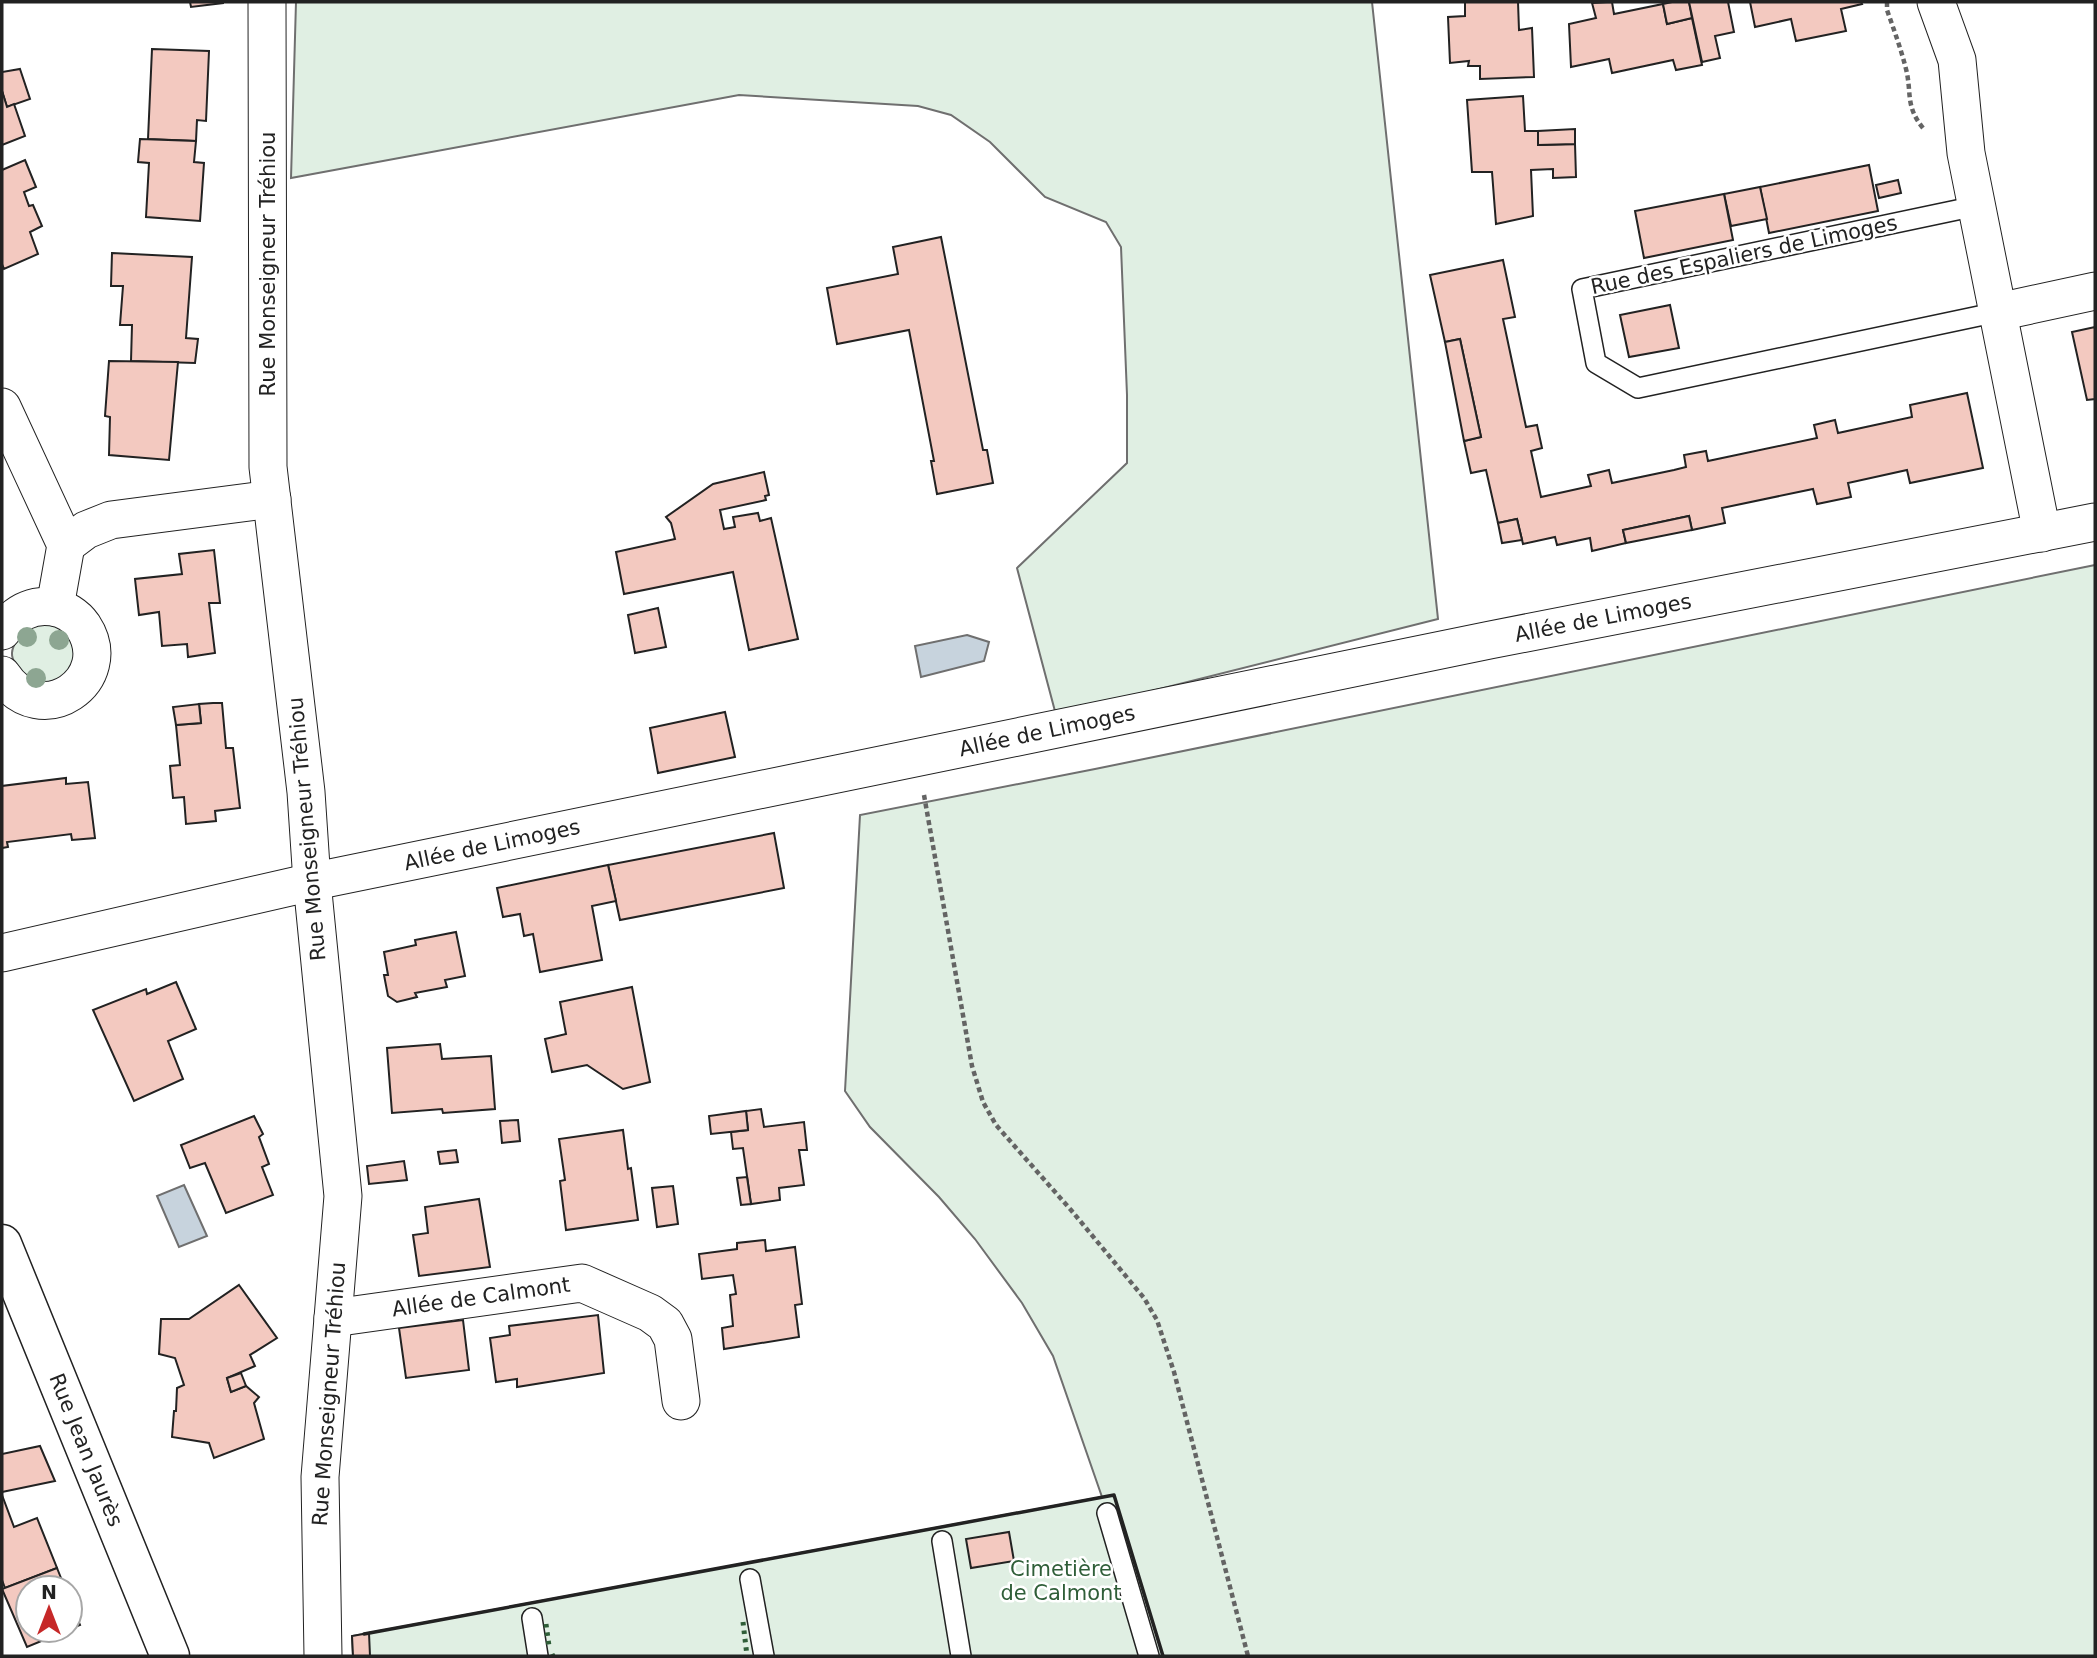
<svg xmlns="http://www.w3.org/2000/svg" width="2097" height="1658" viewBox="0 0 2097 1658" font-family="'DejaVu Sans',sans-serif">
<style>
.green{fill:#e0efe3;stroke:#6f6f6f;stroke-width:2}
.water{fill:#c7d3dd;stroke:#6f6f6f;stroke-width:2}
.building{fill:#f3c9c0;stroke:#222;stroke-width:2}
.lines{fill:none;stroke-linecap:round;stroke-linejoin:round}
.service-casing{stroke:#222;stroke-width:22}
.minor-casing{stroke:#222;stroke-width:39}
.secondary-casing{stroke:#222;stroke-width:41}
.path{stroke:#646464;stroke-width:4.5;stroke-dasharray:5 3.5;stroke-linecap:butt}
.service{stroke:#fff;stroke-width:19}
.minor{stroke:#fff;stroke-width:37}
.secondary{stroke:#fff;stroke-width:38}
.hedge{stroke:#2f5e38;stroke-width:5;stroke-dasharray:3.5 5;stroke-linecap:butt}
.wall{stroke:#222;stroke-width:3.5}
.tree{fill:#8da692}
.labels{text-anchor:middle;stroke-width:5;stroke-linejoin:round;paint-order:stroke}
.street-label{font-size:21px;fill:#222;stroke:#fff}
.park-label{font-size:21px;fill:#2f5e38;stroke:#fff}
</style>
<rect width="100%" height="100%" fill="#fff"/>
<g class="green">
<path d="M296 2H1372L1438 619 1056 715 1017 568 1127 463V395L1121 247 1106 222 1045 197 990 142 951 115 918 106 739 95 291 178Z"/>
<path d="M2095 565V1656H353L352 1636 1102 1497 1053 1356 1022 1303 975 1239 939 1197 870 1127 845 1091 860 815 1095 769Z"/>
<path d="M59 624 78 649 66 679 35 685C10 660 2 656 28 625Z"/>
</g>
<g class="water">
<path d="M967 635 989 642 984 661 921 677 915 646Z"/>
<path d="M184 1185 207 1236 179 1247 157 1196Z"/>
</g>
<g class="building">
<path d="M190 2H223V3L191 7Z"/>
<path d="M1465 2H1518L1519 30 1532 28 1534 77 1480 79V66H1468L1469 61 1450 63 1448 17 1465 16Z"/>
<path d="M1612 2 1614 14 1663 4 1667 24 1692 18 1702 65 1676 70 1673 60 1612 73 1609 59 1571 67 1569 24 1596 18 1592 3Z"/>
<path d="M1672 2H1689L1692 18 1667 24 1663 4Z"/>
<path d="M1689 2H1728L1734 32 1715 36 1720 58 1702 62Z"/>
<path d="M1750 2H1861L1862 4 1841 9 1846 31 1796 41 1791 19 1755 27Z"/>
<path d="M152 49 209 51 206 121 197 120 196 141 148 139Z"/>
<path d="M20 69 30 99 7 107 2 91V72Z"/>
<path d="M2 91 7 107 14 104 25 136 2 145Z"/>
<path d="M1523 96 1525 131H1538V145L1575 144 1576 177 1553 178V169L1531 170 1533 216 1496 224 1492 172H1472L1467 100Z"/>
<path d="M1575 129V144L1538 145V131Z"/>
<path d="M140 139 196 141 194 162 204 163 200 221 146 217 149 163 138 162Z"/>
<path d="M25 160 36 187 24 192 29 206 33 205 42 226 30 232 38 254 4 269 2 264V170Z"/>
<path d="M1869 165 1878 211 1769 233 1760 187Z"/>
<path d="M1898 180 1901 193 1879 198 1876 185Z"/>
<path d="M1760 187 1767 219 1731 226 1724 194Z"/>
<path d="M1724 194 1733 240 1644 258 1635 211Z"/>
<path d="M941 237 983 450H987L993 483 937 494 931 461H934L909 330 837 344 827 288 898 274 893 247Z"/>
<path d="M112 253 192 257 186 338 198 339 195 363 131 361 132 325H120L123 286H111Z"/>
<path d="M1503 260 1515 317 1503 319 1526 427 1537 425 1542 448 1531 451 1541 497 1591 486 1588 475 1609 470 1612 483 1674 470 1686 467 1684 455 1706 451 1708 461 1817 438 1814 425 1835 420 1838 433 1912 417 1910 405 1967 393 1983 468 1910 483 1907 470 1848 483 1851 497 1817 504 1813 489 1722 508 1725 523 1692 530 1689 516 1623 530 1626 543 1592 551 1590 538 1557 545 1555 537 1523 544 1517 519 1498 523 1486 470 1471 473 1464 441 1481 437 1460 339 1445 342 1430 275Z"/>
<path d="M1670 305 1679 348 1629 357 1620 315Z"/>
<path d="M2095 327V399L2087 400 2072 332Z"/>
<path d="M1460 339 1481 437 1464 441 1445 342Z"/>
<path d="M109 361 178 362 169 460 109 455 110 417 105 416Z"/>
<path d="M764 472 769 495 765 496 766 500 720 510 724 529 735 527 733 517 758 513 760 521 771 518 798 639 749 650 733 572 624 594 616 552 675 539 671 523 666 517 713 484Z"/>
<path d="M1689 516 1692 530 1626 543 1623 530Z"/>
<path d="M1517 519 1522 540 1502 543 1498 523Z"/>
<path d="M214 550 220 603H209L215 653 188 657 187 644 162 646 159 612 139 615 135 579 182 574 179 554Z"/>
<path d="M658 608 666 647 635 653 628 615Z"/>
<path d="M213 703H222L226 748H233L240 808 215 811 216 821 186 824 184 797 173 798 170 766 180 765 176 725 201 723 199 704Z"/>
<path d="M199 704 201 723 176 725 173 707Z"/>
<path d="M725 712 735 757 658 773 650 728Z"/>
<path d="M66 778V784L88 782 95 838 72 840 71 834 7 842 8 847 2 848V786Z"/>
<path d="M774 833 784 888 620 920 608 865Z"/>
<path d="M608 865 616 901 592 906 602 960 540 972 533 934 524 936 520 914 503 917 497 888Z"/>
<path d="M456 932 465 976 445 980 447 987 415 993 417 997 397 1002 388 996 384 975H388L384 952 416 945 415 940Z"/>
<path d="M176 982 196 1029 168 1041 183 1079 134 1101 93 1010 146 989 147 994Z"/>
<path d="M632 987 650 1082 623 1089 587 1065 552 1072 545 1039 566 1034 560 1002Z"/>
<path d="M440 1044 442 1059 491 1056 495 1109 443 1113 442 1109 392 1113 387 1048Z"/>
<path d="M761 1109 764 1127 804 1122 807 1150H799L804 1185 779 1188 780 1200 751 1204 743 1148 733 1149 731 1132 748 1130 746 1111Z"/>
<path d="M746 1111 748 1130 711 1134 709 1116Z"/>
<path d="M254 1116 263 1134 259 1137 269 1164 262 1167 273 1195 226 1213 205 1163 190 1168 181 1145Z"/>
<path d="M518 1120 520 1141 502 1143 500 1121Z"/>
<path d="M623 1130 628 1169 631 1168 638 1220 566 1230 560 1181 565 1180 559 1139Z"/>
<path d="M456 1150 458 1162 440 1164 438 1152Z"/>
<path d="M404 1161 407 1180 369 1184 367 1166Z"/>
<path d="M747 1177 751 1204 741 1205 737 1178Z"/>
<path d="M673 1186 678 1224 657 1227 652 1188Z"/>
<path d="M479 1199 490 1267 419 1276 413 1235 428 1233 425 1207Z"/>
<path d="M765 1240 766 1251 795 1247 802 1304 795 1305 799 1337 724 1349 722 1328 733 1326 730 1295 736 1294 733 1275 702 1279 699 1254 737 1249V1243Z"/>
<path d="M239 1285 277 1338 250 1355 255 1366 227 1378 231 1392 246 1386 259 1397 254 1403 264 1439 214 1458 209 1443 172 1437 174 1411H176L177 1388 184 1385 175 1358 159 1354 161 1319H189Z"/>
<path d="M598 1315 604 1373 517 1387V1379L496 1382 490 1338 510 1335 509 1326Z"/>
<path d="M463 1320 469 1370 406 1378 399 1328Z"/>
<path d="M241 1373 246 1386 231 1392 227 1378Z"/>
<path d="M40 1446 55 1481 2 1492V1454Z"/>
<path d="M2 1495 14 1527 37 1518 57 1568 5 1588 2 1580Z"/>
<path d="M1009 1532 1014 1561 971 1568 966 1539Z"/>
<path d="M57 1568 65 1588H28V1630H68L27 1647 2 1589Z"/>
<path d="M70 1601 80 1625 70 1629Z"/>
<path d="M369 1633 370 1656H353L352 1636Z"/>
</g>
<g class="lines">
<defs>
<g id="service">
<path d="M1976 206 1582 289 1596 363 1638 388 1998 312"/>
<path d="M1107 1513 1149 1656"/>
<path d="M942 1541 961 1656"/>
<path d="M750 1579 764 1656"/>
<path d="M532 1618 538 1656"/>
</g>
<g id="minor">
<path d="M267 2 268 467 306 792 312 882 343 1196 320 1477 323 1656"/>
<path d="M1936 2 1957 60 1966 153 2042 533"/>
<path d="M1998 312 2095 291"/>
<path d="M2 407 66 545 55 607"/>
<path d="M66 545 86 530 111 520 272 499"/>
<path d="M2 631C15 614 30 604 52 607 64 608 76 616 83 626 118 679 41 734 2 675"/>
<path d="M2 953 325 879 1490 640 2095 522"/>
<path d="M333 1318 582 1283 650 1313 665 1324 673 1339 681 1401"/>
</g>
<path id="secondary" d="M2 1244 170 1656"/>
</defs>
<use href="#service" class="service-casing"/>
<use href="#minor" class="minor-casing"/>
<use href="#secondary" class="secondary-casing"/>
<g class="path">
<path d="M1887 2V10C1894 30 1901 49 1906 69 1912 93 1905 106 1923 128"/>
<path d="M924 795 972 1066 983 1102 996 1125 1071 1210 1144 1298 1157 1320 1174 1372 1248 1656"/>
</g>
<use href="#service" class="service"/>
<use href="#minor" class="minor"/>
<use href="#secondary" class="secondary"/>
<g class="hedge">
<path d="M743 1622 747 1656"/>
<path d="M546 1624 549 1646"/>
<path d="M552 1654 553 1656"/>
</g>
<path class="wall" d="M364 1634 1114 1495 1163 1656"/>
</g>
<g class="tree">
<circle cx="27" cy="637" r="10"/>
<circle cx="59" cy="640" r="10"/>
<circle cx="36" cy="678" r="10"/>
</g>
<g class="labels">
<g class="street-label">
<text transform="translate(1744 255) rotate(-12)" y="7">Rue des Espaliers de Limoges</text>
<text transform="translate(268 264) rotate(-90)" y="7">Rue Monseigneur Tréhiou</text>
<text transform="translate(1603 618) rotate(-11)" y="7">Allée de Limoges</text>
<text transform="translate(1047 731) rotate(-12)" y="7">Allée de Limoges</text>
<text transform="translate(307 829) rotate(-95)" y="7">Rue Monseigneur Tréhiou</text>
<text transform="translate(492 845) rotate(-12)" y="7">Allée de Limoges</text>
<text transform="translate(481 1297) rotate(-8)" y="7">Allée de Calmont</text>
<text transform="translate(329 1394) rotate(-86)" y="7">Rue Monseigneur Tréhiou</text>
<text transform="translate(86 1450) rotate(68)" y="7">Rue Jean Jaurès</text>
</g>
<g class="park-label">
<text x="1061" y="1576">Cimetière<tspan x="1061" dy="24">de Calmont</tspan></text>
</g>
</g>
<rect width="2097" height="1658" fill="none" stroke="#222222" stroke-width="7"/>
<g transform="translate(49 1609)"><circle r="33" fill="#ffffff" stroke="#a7a7a7" stroke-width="2"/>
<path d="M0-5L12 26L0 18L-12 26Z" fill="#c62828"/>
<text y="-10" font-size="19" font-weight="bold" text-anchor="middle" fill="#222222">N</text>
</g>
</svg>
